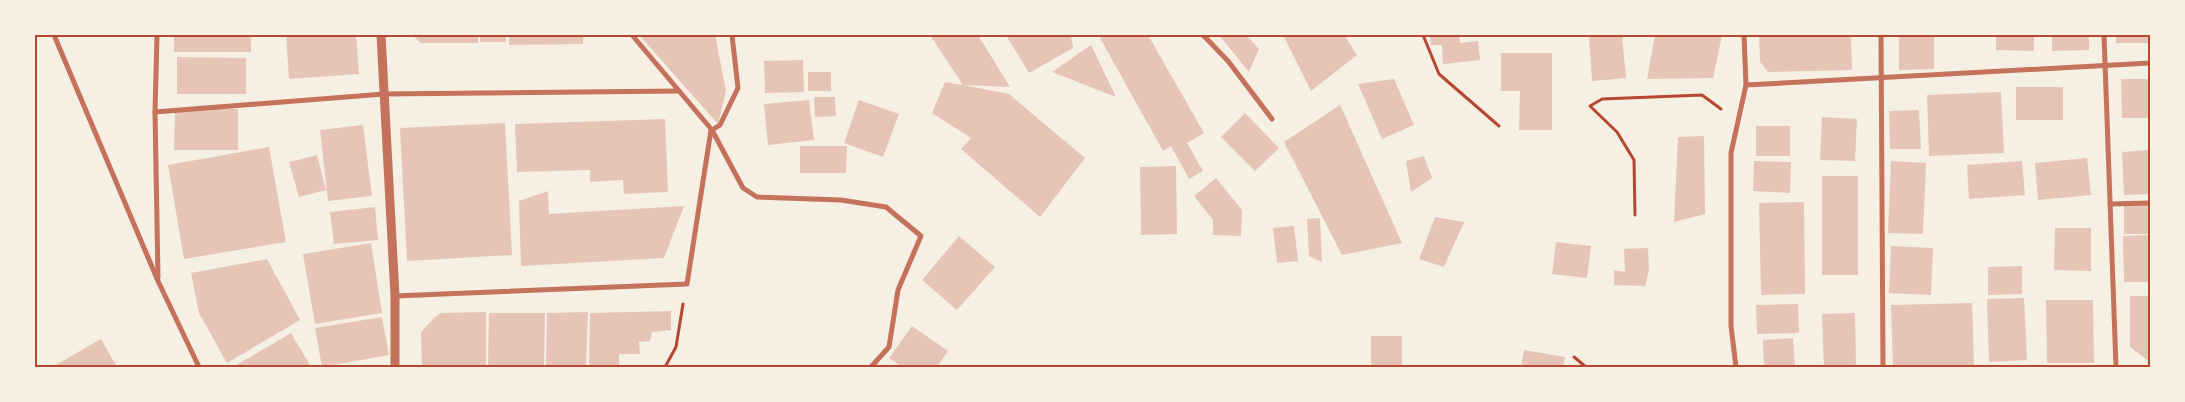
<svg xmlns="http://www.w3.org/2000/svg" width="2185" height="402" viewBox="0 0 2185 402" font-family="'PT Sans Narrow',sans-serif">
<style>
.building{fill:#e6c5b7}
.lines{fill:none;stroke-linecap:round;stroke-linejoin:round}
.path{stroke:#b5482f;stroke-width:3}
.minor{stroke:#c5725c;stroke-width:5}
.tertiary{stroke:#c5725c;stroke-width:9}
.neatline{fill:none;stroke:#b5482f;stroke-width:2}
</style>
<rect width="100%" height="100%" fill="#f6efe4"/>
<g class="building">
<rect x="174" y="35" width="77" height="17"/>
<path d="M286 35H356L359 74 289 79Z"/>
<path d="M412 35H478V43H421Z"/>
<rect x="480" y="35" width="26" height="7"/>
<path d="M509 35H583V44L509 45Z"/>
<path d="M639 35H715L726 91 718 124Z"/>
<path d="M930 35H978L1010 87 963 85 1009 94 1085 158 1040 217 961 149 971 138 932 113 945 82 963 85Z"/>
<path d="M1006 35H1071L1073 48 1029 73Z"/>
<path d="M1105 35H1148L1204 133 1187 143 1203 171 1189 179 1171 146 1163 151 1100 38Z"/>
<path d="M1219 35H1246L1259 49 1249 72Z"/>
<path d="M1283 35H1344L1357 55 1311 91Z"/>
<path d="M1430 35H1459L1460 43 1478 41 1480 60 1443 64 1442 45H1431Z"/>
<path d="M1599 35H1622L1626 78 1592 81 1589 36Z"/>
<path d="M1655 35H1722L1713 78 1647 79Z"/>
<path d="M1759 35H1851L1852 70 1768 72 1760 62Z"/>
<path d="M1899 35H1934V69L1899 70Z"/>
<path d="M1996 35H2034V51L1996 50Z"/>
<path d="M2052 35H2089V50L2052 51Z"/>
<rect x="2116" y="35" width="34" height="8"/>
<path d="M1091 45 1116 97 1052 72Z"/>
<path d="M1501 53H1552V130H1519L1520 91H1501Z"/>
<path d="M177 57 246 58V94H177Z"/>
<path d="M803 60 804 92 765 93 764 61Z"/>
<rect x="808" y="72" width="23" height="19"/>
<path d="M1394 79 1414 125 1382 139 1358 84Z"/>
<path d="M2121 79H2150V118H2122Z"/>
<rect x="2016" y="87" width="47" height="33"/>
<path d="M2001 92 2004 153 1929 156 1927 95Z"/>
<path d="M814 97H835L836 116 815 117Z"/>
<path d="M809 100 814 140 768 145 764 104Z"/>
<path d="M859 100 899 114 883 157 844 143Z"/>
<path d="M1340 105 1402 243 1342 255 1284 142Z"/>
<path d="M175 109H238V150H174Z"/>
<path d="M1919 110 1921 149H1890L1889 111Z"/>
<path d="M1245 113 1279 148 1255 171 1221 137Z"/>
<path d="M1822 117 1857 119 1855 161 1820 160Z"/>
<path d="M665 119 668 192 624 194 623 180 590 182V170L517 172 515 124Z"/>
<path d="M505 123 512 255 407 261 400 128Z"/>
<path d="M363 125 372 196 328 201 320 130Z"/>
<rect x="1756" y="126" width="34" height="30"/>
<path d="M1704 136 1705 214 1674 222 1678 137Z"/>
<path d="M800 146H847L846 173H800Z"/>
<path d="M269 147 286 242 184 259 168 165Z"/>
<path d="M2150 150V194L2124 195 2122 152Z"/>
<path d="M317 155 326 190 299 197 289 162Z"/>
<path d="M1424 156 1432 178 1411 192 1406 161Z"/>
<path d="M2087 158 2091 195 2038 200 2035 163Z"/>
<path d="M1754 161 1791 162 1790 193 1753 191Z"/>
<path d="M1891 161 1926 163 1923 234 1888 233Z"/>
<path d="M2022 161 2025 195 1969 199 1967 165Z"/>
<path d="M1176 166 1177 234 1141 235 1140 167Z"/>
<rect x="1822" y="176" width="36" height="99"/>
<path d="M1216 178 1242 210 1241 236 1213 235V220L1194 196Z"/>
<path d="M548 191 549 214 684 206 664 258 521 266 519 201Z"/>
<path d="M1804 202 1805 294 1761 295 1759 203Z"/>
<path d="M2150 205V234H2124V206Z"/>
<path d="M375 207 378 240 334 244 330 212Z"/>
<path d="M1435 217 1464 222 1444 267 1419 259Z"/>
<path d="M1320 218 1322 262 1309 256 1307 219Z"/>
<path d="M1294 226 1298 261 1277 263 1273 228Z"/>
<path d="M2055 228H2091V271L2054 270Z"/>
<path d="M2150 235V282H2124L2123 236Z"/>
<path d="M959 236 995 267 957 310 922 280Z"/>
<path d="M1556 242 1591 246 1587 278 1552 274Z"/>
<path d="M371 243 382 313 315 324 303 254Z"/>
<path d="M1891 246 1933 248 1931 295 1889 293Z"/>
<path d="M1648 248 1649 270 1645 286 1614 285V270L1625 272 1624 249Z"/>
<path d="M267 259 300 320 227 363 199 313 191 273Z"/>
<path d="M2022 266V294L1988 295V267Z"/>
<path d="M2130 296H2150V362L2130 347Z"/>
<path d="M2024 298 2027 360 1989 362 1987 299Z"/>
<path d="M2046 300H2093L2094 363H2047Z"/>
<path d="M1972 303 1974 366 1893 367 1891 305Z"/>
<path d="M1798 304 1799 333 1757 334 1756 305Z"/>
<path d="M671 311V330L652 332 650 341 639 342 640 354H619V367H589L590 313Z"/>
<path d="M486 312V367H422L421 332 434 318 441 313Z"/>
<path d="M588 312 586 367H546L547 313Z"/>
<path d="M489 313H545L544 367H488Z"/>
<path d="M1855 313 1856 367H1824L1822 314Z"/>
<path d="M382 317 389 355 322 367 315 328Z"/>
<path d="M912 326 948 351 937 367H902L889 358Z"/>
<path d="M291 333 311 367H233Z"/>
<rect x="1371" y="336" width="31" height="31"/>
<path d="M1793 338 1795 367H1764L1763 340Z"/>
<path d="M101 339 117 367H52Z"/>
<path d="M1524 350 1565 357 1563 367H1521Z"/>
</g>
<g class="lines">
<g class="path">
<path d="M1423 35 1439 74 1499 126"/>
<path d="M1635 215 1634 160 1617 132 1590 106 1602 99 1702 95 1721 109"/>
<path d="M1574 357 1586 367"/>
<path d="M665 367 676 347 683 304"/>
</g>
<g class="minor">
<path d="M54 35 158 281 199 367"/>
<path d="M157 35 155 112 158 278"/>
<path d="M632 35 712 130 743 188 757 197 841 200 886 207 921 236 898 290 889 347 871 367"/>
<path d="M1203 35 1228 61 1272 119"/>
<path d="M1881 35 1883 367"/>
<path d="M2104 35 2116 367"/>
<path d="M1746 85 2150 63"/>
<path d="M155 112 384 94 678 91"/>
<path d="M712 130 720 125 738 88 732 35"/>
<path d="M2110 204 2150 203"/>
<path d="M395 296 687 284 711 130"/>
<path d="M1736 367 1731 326V153L1746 85 1744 35"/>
</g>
<path class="tertiary" d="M381 35 395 296V367"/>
</g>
<rect width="2185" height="402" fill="none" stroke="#f6efe4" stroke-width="72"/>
<rect x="36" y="36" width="2113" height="330" class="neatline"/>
</svg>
